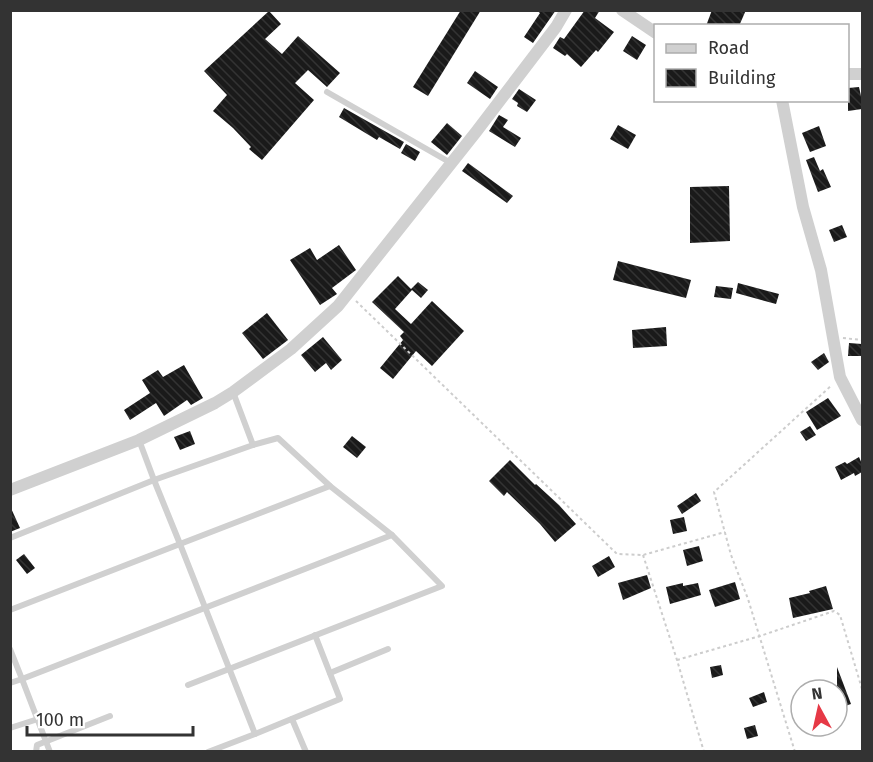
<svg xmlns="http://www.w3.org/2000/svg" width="873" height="762" viewBox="0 0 873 762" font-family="'Fira Sans',sans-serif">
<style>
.building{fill:url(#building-back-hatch)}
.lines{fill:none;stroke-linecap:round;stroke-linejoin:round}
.path{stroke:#cdcdcd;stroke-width:2;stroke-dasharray:3 3;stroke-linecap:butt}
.lane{stroke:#d0d0d0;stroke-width:6}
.street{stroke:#d0d0d0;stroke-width:12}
</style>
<defs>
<pattern id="building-back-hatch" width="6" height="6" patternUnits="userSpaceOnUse" patternTransform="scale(1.5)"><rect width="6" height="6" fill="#1a1a1a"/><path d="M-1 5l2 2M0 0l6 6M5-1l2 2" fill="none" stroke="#333"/></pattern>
</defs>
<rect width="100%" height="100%" fill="#fff"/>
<g class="building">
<path d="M461 10H481L428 96 413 87Z"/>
<path d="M536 10H556L533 43 524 37 540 13Z"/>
<path d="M585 10H600L595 18 614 32 598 52 596 50 581 67 567 54 565 56 553 48 560 37 564 39Z"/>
<path d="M712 10H746L739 26H706Z"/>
<path d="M269 11 281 24 265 39 282 54 298 36 340 73 327 87 308 70 295 83 314 100 262 160 249 149 251 147 233 128 213 111 227 95 204 71Z"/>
<path d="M632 36 646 45 637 60 623 51Z"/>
<path d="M475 71 498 87 490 99 467 83Z"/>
<path d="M859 87 861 96H862V109L848 111V88Z"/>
<path d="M519 89 536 100 527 112 517 106 518 103 512 99Z"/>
<path d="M344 108 404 142 400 149 379 137 377 140 339 117Z"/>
<path d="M499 115 508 120 503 127 521 138 515 147 489 131Z"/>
<path d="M447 123 462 136 447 155 431 142Z"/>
<path d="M618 125 636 135 628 149 610 139Z"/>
<path d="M819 126 826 146 810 152 802 133Z"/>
<path d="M406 144 420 152 415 161 401 153Z"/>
<path d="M814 157 820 171 823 169 831 187 818 192 806 160Z"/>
<path d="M468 163 513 196 507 203 462 171Z"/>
<path d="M729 186 730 241 690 243V187Z"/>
<path d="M842 225 847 237 834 242 829 230Z"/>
<path d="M339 245 356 270 332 288 337 294 320 305 290 260 310 248 317 260Z"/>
<path d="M618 261 691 280 686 298 613 280Z"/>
<path d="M398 276 411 289 418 282 428 290 421 298 412 290 395 309 411 324 432 301 464 331 432 366 416 351 393 379 380 368 403 340 400 336 404 332 372 302Z"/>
<path d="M738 283 779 294 776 304 736 293Z"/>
<path d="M716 286 733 288 731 299 714 297Z"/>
<path d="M267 313 288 340 263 359 242 333Z"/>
<path d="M666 327 667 346 633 348 632 330Z"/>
<path d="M323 337 342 360 331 370 326 363 315 372 301 355Z"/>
<path d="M849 343 862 344V356H848Z"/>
<path d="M824 353 829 362 818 370 811 362Z"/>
<path d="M184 365 203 398 191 405 187 400 164 416 156 403 130 420 124 410 150 393 142 380 158 370 163 377Z"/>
<path d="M828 398 841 416 817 430 806 412Z"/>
<path d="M810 426 816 435 806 441 800 432Z"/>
<path d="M190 431 195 444 180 450 174 437Z"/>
<path d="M352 436 366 447 357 458 343 447Z"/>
<path d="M859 457 862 464V472L855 476 854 473 841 480 835 467 845 462 847 464Z"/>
<path d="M510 460 535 485 536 484 559 505 576 524 555 542 540 524 507 492 504 496 489 481Z"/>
<path d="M696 493 701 501 682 514 677 506Z"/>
<path d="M10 506 20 528 10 532Z"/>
<path d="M684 517 687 531 673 534 670 520Z"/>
<path d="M699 546 703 561 687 566 683 550Z"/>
<path d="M24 554 35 568 27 574 16 560Z"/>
<path d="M609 556 615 567 598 577 592 566Z"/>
<path d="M647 575 651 588 623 600 618 583Z"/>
<path d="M735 582 740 599 715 607 709 590Z"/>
<path d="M683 583V586L698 583 701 595 670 604 666 587Z"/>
<path d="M826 586 833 609 793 618 789 598 810 593 809 591Z"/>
<path d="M721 665 723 675 712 678 710 667Z"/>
<path d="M837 667 851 704 837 709Z"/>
<path d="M764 692 767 702 753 707 749 698Z"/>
<path d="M755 725 758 736 747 739 744 728Z"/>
</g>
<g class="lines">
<g class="path">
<path d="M356 301 617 554 643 555 725 532"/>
<path d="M843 338 862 340"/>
<path d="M643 555 677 660 704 752"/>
<path d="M677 660 760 636 834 611 840 615 862 689"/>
<path d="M795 752 748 599 731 555 714 492 832 385"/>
</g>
<g class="lane">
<path d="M327 92 451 163"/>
<path d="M10 538 154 480 139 440"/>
<path d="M10 610 180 544 154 480 253 445 233 392"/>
<path d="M10 649 22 679 10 683"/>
<path d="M330 673 388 649"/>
<path d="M188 685 442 586 392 535"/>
<path d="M292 719 306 752"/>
<path d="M10 728 38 719"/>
<path d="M255 734 340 699 315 635"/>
<path d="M36 752 37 745 110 716"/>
<path d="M50 752 22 679 392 535 330 486"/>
<path d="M208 752 255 734 180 544 330 486 278 438 253 445"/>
</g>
<g class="street">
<path d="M622 10 656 33"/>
<path d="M848 74H862"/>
<path d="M782 100 803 207 821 270 840 377 862 420"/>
<path d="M10 490 139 440 215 403 233 392 291 349 338 306 476 132 556 27 566 10"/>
</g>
</g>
<rect width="873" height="762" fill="none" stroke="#333333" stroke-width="24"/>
<rect x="654" y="24" width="195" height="78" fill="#ffffff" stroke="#adadad" stroke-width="1.5"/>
<rect x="666" y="44" width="30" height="9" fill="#d0d0d0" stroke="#adadad" stroke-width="1.5"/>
<text x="708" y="54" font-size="18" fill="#333333">Road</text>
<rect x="666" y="69" width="30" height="18" fill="url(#building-back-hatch)" stroke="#adadad" stroke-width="1.5"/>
<text x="708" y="84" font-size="18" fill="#333333">Building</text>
<g transform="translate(819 708) rotate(352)"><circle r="28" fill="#ffffff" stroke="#adadad" stroke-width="1.5"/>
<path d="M0-4.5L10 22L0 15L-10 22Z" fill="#e63946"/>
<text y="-9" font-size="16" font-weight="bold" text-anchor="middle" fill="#333333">N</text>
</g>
<path d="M27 726v9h166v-9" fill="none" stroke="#333333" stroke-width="3"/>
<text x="36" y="726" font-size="18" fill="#333333" stroke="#ffffff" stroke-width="4.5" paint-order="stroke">100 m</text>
</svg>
